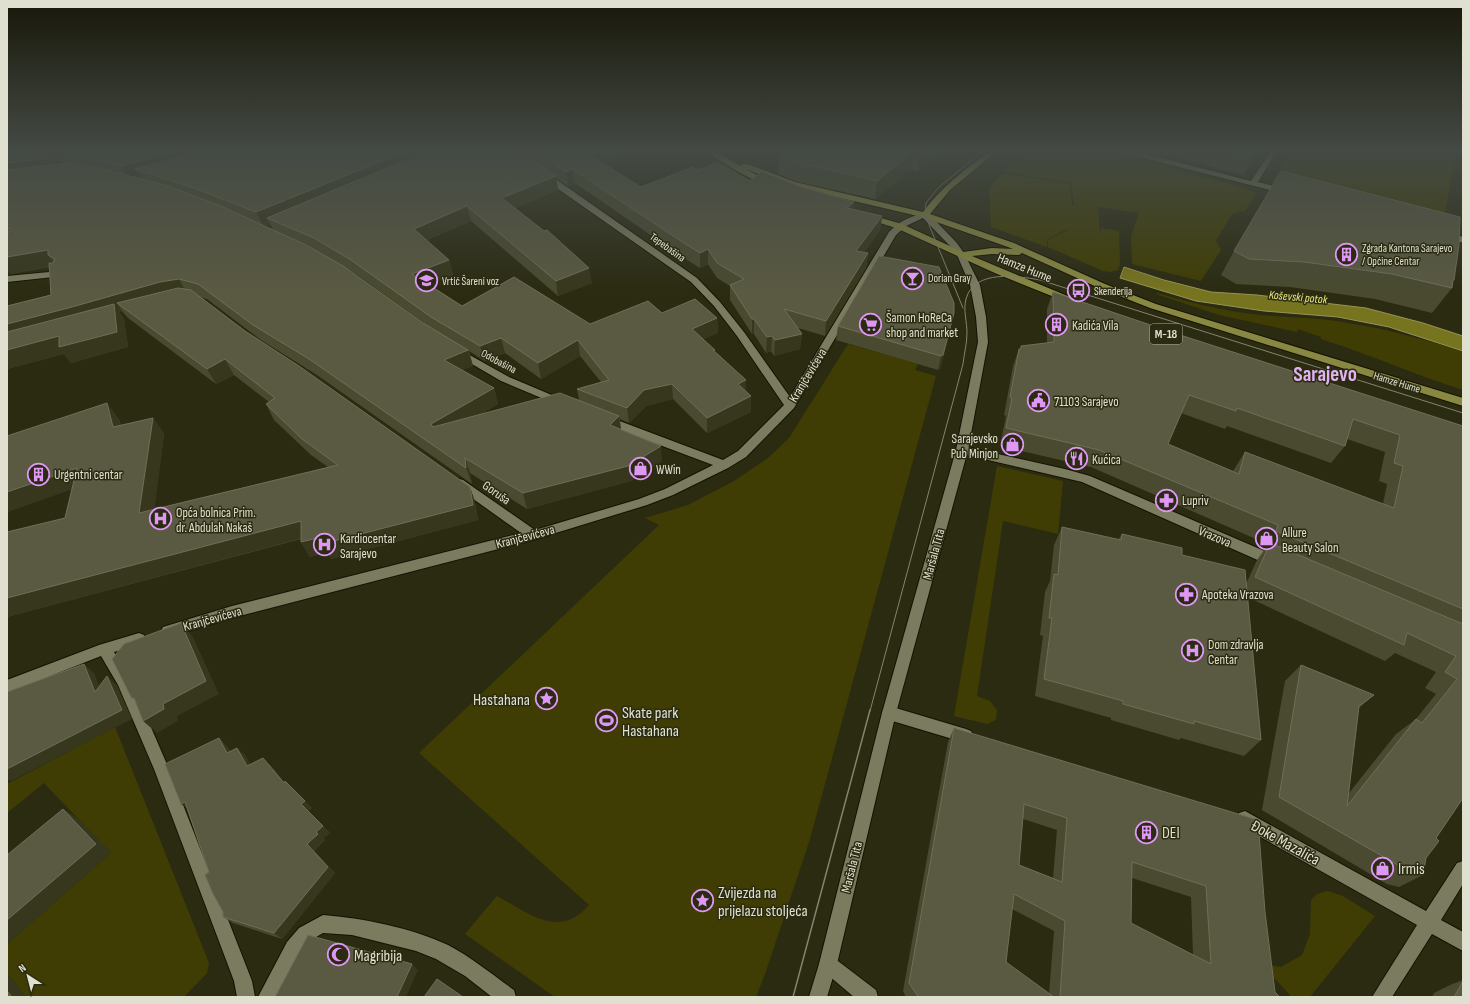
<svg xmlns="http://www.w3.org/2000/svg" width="1470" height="1004" viewBox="0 0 1470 1004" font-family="'Sofia Sans Condensed',sans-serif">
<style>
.green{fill:#3f3d04}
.water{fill:#76741f;stroke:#969454}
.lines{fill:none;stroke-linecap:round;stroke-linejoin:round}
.minor-casing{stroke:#141300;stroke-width:2}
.secondary-casing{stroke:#141300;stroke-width:2}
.primary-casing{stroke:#141300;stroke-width:2}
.minor{fill:#7b7b60;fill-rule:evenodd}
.secondary{fill:#7b7b60;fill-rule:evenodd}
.primary{fill:#898843;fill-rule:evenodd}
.tram-far1{stroke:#848470;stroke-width:1}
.tram{stroke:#848470;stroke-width:1.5}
.wall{fill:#4a4a31;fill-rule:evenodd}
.shaded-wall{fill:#37371d}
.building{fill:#5a5a42;stroke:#6f6f59;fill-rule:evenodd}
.labels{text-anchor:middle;stroke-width:3;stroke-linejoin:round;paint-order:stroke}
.far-street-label{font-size:11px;fill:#e0e0d1;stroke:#2b2b12}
.far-poi-label{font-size:11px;fill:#e0e0d1;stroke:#2b2b12;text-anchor:start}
.far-water-label{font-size:12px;font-style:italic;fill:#ecea7c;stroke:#2b2b12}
.shield{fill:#2b2b12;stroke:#aaaa98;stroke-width:1}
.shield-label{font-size:12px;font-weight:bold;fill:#e0e0d1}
.street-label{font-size:13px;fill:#e0e0d1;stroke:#2b2b12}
.poi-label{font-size:13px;fill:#e0e0d1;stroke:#2b2b12;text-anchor:start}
.near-poi-label{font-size:16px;fill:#e0e0d1;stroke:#2b2b12;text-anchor:start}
.near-street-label{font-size:16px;fill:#e0e0d1;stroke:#2b2b12}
.town-label{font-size:21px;font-weight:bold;fill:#e2b3f1;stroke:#2b2b12}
</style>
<rect width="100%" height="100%" fill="#2b2b12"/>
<g class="green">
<path d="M1027 151H1103L1238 186 1256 193 1245 211 1232 214 1216 241 1221 250 1201 281 1132 264 1131 236 1139 213 1098 207 1100 233H1101V228L1119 231 1120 265 1118 270 1110 272 1103 271 1048 247V240L1070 229 1063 231 1047 240V247L991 227 989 188 1003 173 1070 184 1072 205 1090 207 1074 205 1071 183 1004 172Z"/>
<path d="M1292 151H1452L1456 155 1443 224H1439L1273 181Z"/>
<path d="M1157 293C1188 302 1219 310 1252 314 1284 318 1316 317 1348 323 1387 329 1425 340 1463 351V390C1415 375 1369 354 1321 339V337L1298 329 1297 332 1219 315 1156 294Z"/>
<path d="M848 344 918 364 915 370 936 376 810 839 765 974 756 997H555L465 934 497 896C528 913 559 940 589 905L419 753 659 525 645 518 688 505 734 481 768 458 789 438Z"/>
<path d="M997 466 1063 481 1058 534 1003 521 977 696 990 701 997 710 996 720 987 724 954 716Z"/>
<path d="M115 727 209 963 207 973 184 997H26L7 973V944L111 853 44 783 7 813V784Z"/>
<path d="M1328 891 1343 896 1375 916 1310 997H1292L1255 958 1269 965 1281 967 1302 955 1310 934 1311 900 1317 894Z"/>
</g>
<path class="water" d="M1124 267 1164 280 1211 292 1257 295 1366 308 1423 323 1463 336V351L1389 327 1338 317 1264 311 1196 301 1120 278Z"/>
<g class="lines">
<defs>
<g id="minor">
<path d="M1123 151H1134L1251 181 1271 151H1277L1258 182 1289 190 1290 192 1286 194 1124 153Z"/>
<path d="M541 173H547L697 278 720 302 744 332 790 397 889 232C899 221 911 216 925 213L929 215 906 226 896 235 794 408 746 457 728 468 673 495 647 505 533 540 232 618 168 637 163 635 161 631 163 627 232 606 521 533 455 486 453 483 455 480 459 479 463 480 535 530 639 499 665 489 713 465 601 423 600 420 601 417H609L723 460 738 451 784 405 737 336 714 306 691 282 541 177Z"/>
<path d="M1443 230 1463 237V243L1440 235 1439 233 1440 231Z"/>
<path d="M60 271 64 274 63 276 7 282V276Z"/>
<path d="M457 348 509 377 566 401 567 403 566 405H558L501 381 453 353 452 351Z"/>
<path d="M962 446 1065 469 1090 476 1281 558 1282 562 1281 566 1276 567 1271 566 1082 482 958 453 956 450 958 447Z"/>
<path d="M139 633 144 635 146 639 144 643 114 652 134 688 169 769 252 981 255 997H237L234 981 154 769 118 685 101 656 7 693V680L99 645Z"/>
<path d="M889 706 966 729 971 731 974 736 971 741 966 743 889 720 884 718 882 713 884 708Z"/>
<path d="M1245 811 1426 911 1457 863 1463 861V884L1441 920 1463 932V951L1432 934 1392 997H1372L1417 925 1239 825 1237 819 1239 813Z"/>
<path d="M323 915C362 918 412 928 448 945 471 957 493 975 514 990L516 997H492L465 976 436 959 416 951 352 935 323 933 311 940 299 954 277 997H258L287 942 299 928Z"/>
<path d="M828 955 834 958 876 990 878 997H854L822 970 819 964 822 958Z"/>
</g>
<path id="secondary" d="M922 213H928L956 242 964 253 980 285 986 317 988 342 968 450 896 713 837 964 827 997H809L819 964 882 713 956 450 978 342 976 317 970 285 957 255 950 246 922 217Z"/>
<path id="primary" d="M707 151H715L741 166 742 164H748L795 182 923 212C941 187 966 169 990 151H997L950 190 930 214 1014 243 1105 284 1156 304 1463 398V406L1150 308 1099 288 1022 253 1019 255 992 254 972 256 1070 297 1072 299 1067 302 1064 301 997 274 896 228 864 218 863 216 867 214 902 224 963 252 992 248 1013 249 1008 247 922 217 790 186 746 169 773 184 772 186C762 187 715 159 707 151Z"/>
</defs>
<use href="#minor" class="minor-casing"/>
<use href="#secondary" class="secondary-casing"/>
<use href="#primary" class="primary-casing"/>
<use href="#minor" class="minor"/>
<use href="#secondary" class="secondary"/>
<use href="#primary" class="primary"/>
<g class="tram-far1">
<path d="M963 308 925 215 926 203 938 188 983 151"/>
<path d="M870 711 963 364C964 354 967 344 967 333 967 322 963 310 966 299 974 269 1018 276 1040 280L1463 413"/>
</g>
<path class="tram" d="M793 997 870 710"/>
</g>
<g class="wall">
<path d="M7 151H642L604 164 641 187 698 170 750 181 853 209 882 216 880 230 864 253H868L866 268 825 336 798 328 802 334 800 349 774 356 771 351 766 353 754 334H752L730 300V286L717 278 708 264 700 268 684 258 575 183 568 186 556 178 558 190 515 208 592 283 558 296 471 221 427 240 449 260 453 275 428 284 462 306 590 324 662 313 717 318 718 333 703 339 715 350V352L746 380V392L751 412 707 433 673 399 646 406 629 423 620 419 621 430 662 461 631 481 527 509 470 473 472 484 317 375 261 340 207 299 199 297 245 331 470 487 475 502 478 520 331 559 327 552 310 557 301 542V539L7 617V532L65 518 72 489 7 512V436L119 419 121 426 153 418 164 434 154 509 328 467 311 455 274 420 266 404 269 402 234 375 216 384 128 318 122 311 119 312 124 319 128 347 71 363 64 354 7 369V306L51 295 49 267 10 274ZM52 159 63 163 55 164ZM140 176 141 179 136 177ZM270 224 273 229 264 226ZM345 268 357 275 428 326 423 323ZM469 351 485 361 505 353 541 379 580 356 601 382 577 389 579 400 481 414 498 404 494 388 462 370 473 366Z"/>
<path d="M772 151H865L874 153 939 151 938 155 917 172 911 170 875 199 795 181 778 174 779 156 781 155Z"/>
<path d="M1155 151H1260L1243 175 1209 166V165Z"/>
<path d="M1234 251 1454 280 1452 283V288L1432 313 1375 299 1290 287 1236 284 1221 275Z"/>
<path d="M1053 292 1180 335 1463 426V798L1436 838 1426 858 1423 875 1399 887 1387 884 1262 810 1285 681 1301 665 1374 695 1359 708 1349 793 1396 734 1416 719 1436 694 1425 688 1436 672 1395 653 1385 661 1247 597 1261 740 1244 756 1181 738 1179 740 1111 720V718L1035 696 1043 636 1040 635 1045 592 1050 581 1054 545 1062 527 1118 540 1122 534 1182 555 1246 584 1257 560 1265 549 1262 548 1265 543 1091 467 1000 446 1006 416 1004 415 1013 366 1019 349H1020L1021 346 1047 343V309ZM1181 413 1225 429 1227 426 1331 463 1345 446 1347 439 1385 452 1379 481 1387 484 1383 504 1245 452 1233 471 1168 444Z"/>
<path d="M838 326 951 327 940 369 938 370 836 340Z"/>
<path d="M954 728 1265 912 1275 992 1280 997H906L903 991 948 742ZM1023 819 1057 830 1053 878 1019 865ZM1132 878 1191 897 1193 955 1131 923ZM1012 909 1054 931 1049 994 1006 962Z"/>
<path d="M227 746 230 751 245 755 250 765 271 766 284 782 312 808 308 811 330 833 323 838 325 840 314 851 335 873 282 939 233 923 223 917V912L209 872 187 808 181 804Z"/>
<path d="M1463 980V997H1432L1434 993 1450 985Z"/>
</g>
<g class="shaded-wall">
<path d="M174 151H228L135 169 140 176 129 179 121 166Z"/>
<path d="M407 151H444L267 218 270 224 263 226 256 212Z"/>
<path d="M601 151H642L591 168 589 155Z"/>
<path d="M925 151H939L938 155 917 172 920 154Z"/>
<path d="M1256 151H1260L1243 175 1251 158Z"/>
<path d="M914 152 911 170 875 199 877 181Z"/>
<path d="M51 158 60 171 7 178V163Z"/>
<path d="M572 169 575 183 568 186 566 172Z"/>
<path d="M556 176 558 190 505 212 502 198Z"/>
<path d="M854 202 852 217 847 208Z"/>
<path d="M467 206 471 221 419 243 414 229Z"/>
<path d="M882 216 880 230 855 266 856 251Z"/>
<path d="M10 228 7 247V229Z"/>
<path d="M708 249V264L700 268V253Z"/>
<path d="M48 250V255L56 265 10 274 7 270V257Z"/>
<path d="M868 253 866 268 825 336 826 321Z"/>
<path d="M449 260 453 275 417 289 412 274Z"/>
<path d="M589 268 592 283 558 296 556 281Z"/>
<path d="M179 279 187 294 117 303 122 311 119 312 124 319 128 347 71 363 64 354 7 369V324L160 282Z"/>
<path d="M717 318 718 333 693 344 692 329Z"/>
<rect x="752" y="319" width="2" height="15"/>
<path d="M951 327 940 369 938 370 941 356Z"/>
<path d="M802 334 800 349 774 356 775 340Z"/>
<path d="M772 336 771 351 766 353 767 337Z"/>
<path d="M501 338 505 353 485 361 480 346Z"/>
<path d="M578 340 580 356 541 379 538 363Z"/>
<path d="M468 350 473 366 449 375 444 360Z"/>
<path d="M225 359 234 375 216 384 207 369Z"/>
<path d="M746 380V395L738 384Z"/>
<path d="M672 384 673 399 646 406 629 423 627 408 644 390Z"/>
<path d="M494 388 498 404 437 440 431 424Z"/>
<path d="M751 396V412L707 433V418Z"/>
<path d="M107 403 119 419 124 443 113 427Z"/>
<path d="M619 416 621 431 610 425Z"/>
<path d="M153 418 164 434 152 528 139 513Z"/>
<path d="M661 446 662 461 631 481 527 509 523 493Z"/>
<path d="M465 458 470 473 472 484 466 468Z"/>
<path d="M77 468 90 483 7 512V492Z"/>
<path d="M470 487 475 502 478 520 331 559 327 552 310 557 301 542Z"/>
<path d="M301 521 310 536 7 617V598Z"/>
<path d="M181 623 193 637 219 694 177 716 178 721 157 733 143 721 163 704Z"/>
<path d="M84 664 94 673 105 700 95 692Z"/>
<path d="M107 676 117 685 132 719 11 781 7 779V769L122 710Z"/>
<path d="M219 738 227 746 235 760 227 753Z"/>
<path d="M237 748 245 755 255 773 247 766Z"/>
<path d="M263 758 271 766 291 790 284 783Z"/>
<path d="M285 781 312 808 308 811 330 833 323 838 325 840 314 851 335 873 282 939 274 933 307 844 316 832 301 804Z"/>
<path d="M185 802 191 811 181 804Z"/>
<path d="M63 809 79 819 111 853 7 944V920Z"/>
<path d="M412 964 418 970 406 997H397Z"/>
<path d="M7 973 26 997H12L7 991Z"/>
</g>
<g class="building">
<path d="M7 151H31L37 154 51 158 7 163Z"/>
<path d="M57 151H174L121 166 71 156Z"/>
<path d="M201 151H407L256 212 194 188 135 169Z"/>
<path d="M428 151H509L532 160 556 176 502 198 544 231 547 230 589 268 556 281 467 206 414 229 449 260 412 274 462 306 514 277 590 324 648 301 662 313 695 299 717 318 692 329 715 350H713L746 380 738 384 751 396 707 418 672 384 644 390 627 408 577 389 609 380 578 340 538 363 501 338 480 346 431 317 351 260 314 238 267 218Z"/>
<path d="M531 151H601L589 155 641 187 693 167 698 170 718 163 750 181 762 172 801 187 854 202 847 208 882 216 856 251 868 253 826 321 784 309 802 334 775 340 772 336 767 337 754 319H752L730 285 744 279 717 263 708 249 700 253 684 243 572 169 566 172 539 154Z"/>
<path d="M787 151H865L874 153 877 151H925L920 154 914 152 877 181 796 162 779 156Z"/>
<path d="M1221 151H1256L1251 158Z"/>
<path d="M67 163 99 168 168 186 223 207 306 245 343 266 423 323 468 350 444 360 494 388 431 424 433 427 560 393 619 416 610 425 661 446 628 466 523 493 465 458 466 468 309 359 253 325 198 284 179 279 160 282 72 307 7 324V306L51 295 49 263H53L55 259 48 255V250L7 257V236L10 228 7 229V170Z"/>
<path d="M1281 171 1460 217 1459 245 1454 280H1453L1452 288 1392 274 1304 262 1249 259 1234 251Z"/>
<path d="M879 256 939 267 954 303V313L943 355 941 356 838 326Z"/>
<path d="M178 288 191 290 245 331 299 366 470 487 473 505 322 544V537L301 542V521L7 598V532L65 518 77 468 7 492V436L107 403 113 427 153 418 139 513 338 465 302 439 266 404 275 398 225 359 207 369 117 303Z"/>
<path d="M1053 292 1180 335 1463 426V609L1276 531 1278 525 1099 450 1006 428 1012 398 1010 397 1019 349H1021V346L1054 342ZM1189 395 1236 411 1237 408 1345 446 1353 419 1400 435 1394 463 1403 466 1394 508 1245 452 1239 474 1168 444Z"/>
<path d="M114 304 117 332 59 347V336L7 350V332Z"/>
<path d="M1062 527 1121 540 1122 534 1182 548V555L1245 570 1261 740 1194 721V724L1123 704V701L1044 679 1052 618H1049L1054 574 1058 575Z"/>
<path d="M1270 543 1463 624V798L1436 838 1439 841 1426 858 1423 875 1410 872 1279 797 1301 665 1374 695 1359 706 1347 806 1416 719 1422 723 1457 679 1445 672 1456 656 1407 633 1404 645 1255 577Z"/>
<path d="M181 623 206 681 163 704 164 709 143 721 134 698 132 699 112 659 124 644Z"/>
<path d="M84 664 95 692 107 676 122 710 7 769V692Z"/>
<path d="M954 728 1258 820 1265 912 1275 992 1280 997H1060L1065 921 1014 894 1006 962 1054 997H919L917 995 909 983ZM1024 804 1067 818 1062 882 1019 865ZM1132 862 1206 886 1211 964 1131 923Z"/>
<path d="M219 738 227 753 237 748 247 766 263 758 284 783 285 781 305 801 301 804 323 826 316 832 318 834 307 844 328 867 274 933 223 917V912L213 894 205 875 209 872 185 802 181 804 165 764Z"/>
<path d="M63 809 96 844 7 920V855Z"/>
<path d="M308 935 412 964 397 997H275Z"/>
<path d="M437 979 463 997H424Z"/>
<path d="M1462 983H1463V997H1454Z"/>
<path d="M7 991 12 997H7Z"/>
</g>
<linearGradient id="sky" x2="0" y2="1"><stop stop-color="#18180a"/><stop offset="0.52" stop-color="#444a44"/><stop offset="1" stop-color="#444a44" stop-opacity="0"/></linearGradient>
<rect width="1470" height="291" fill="url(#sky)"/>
<defs>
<symbol id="building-ring" viewBox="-11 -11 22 22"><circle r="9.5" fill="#2b2b12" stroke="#de98f3" stroke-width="1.5"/><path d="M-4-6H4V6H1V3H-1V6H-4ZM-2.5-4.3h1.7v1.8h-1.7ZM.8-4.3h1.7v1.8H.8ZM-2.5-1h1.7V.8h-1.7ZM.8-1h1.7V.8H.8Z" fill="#de98f3"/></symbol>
<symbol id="bar-ring" viewBox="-11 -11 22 22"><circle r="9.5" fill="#2b2b12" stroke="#de98f3" stroke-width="1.5"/><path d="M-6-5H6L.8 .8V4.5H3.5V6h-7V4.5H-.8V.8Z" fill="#de98f3"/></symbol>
<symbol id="school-ring" viewBox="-11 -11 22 22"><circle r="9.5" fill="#2b2b12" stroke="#de98f3" stroke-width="1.5"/><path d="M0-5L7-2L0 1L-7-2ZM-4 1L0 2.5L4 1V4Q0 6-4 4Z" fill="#de98f3"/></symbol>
<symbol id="bus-ring" viewBox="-11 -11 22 22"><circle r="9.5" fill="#2b2b12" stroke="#de98f3" stroke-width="1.5"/><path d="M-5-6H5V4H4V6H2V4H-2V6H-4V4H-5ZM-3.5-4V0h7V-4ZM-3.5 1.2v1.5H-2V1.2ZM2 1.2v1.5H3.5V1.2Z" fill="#de98f3"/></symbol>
<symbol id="supermarket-ring" viewBox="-11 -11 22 22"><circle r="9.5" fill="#2b2b12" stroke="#de98f3" stroke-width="1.5"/><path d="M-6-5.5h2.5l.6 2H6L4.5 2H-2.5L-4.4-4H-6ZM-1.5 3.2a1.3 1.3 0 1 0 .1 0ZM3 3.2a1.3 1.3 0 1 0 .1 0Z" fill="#de98f3"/></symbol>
<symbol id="civic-ring" viewBox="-11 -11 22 22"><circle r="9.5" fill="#2b2b12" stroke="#de98f3" stroke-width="1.5"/><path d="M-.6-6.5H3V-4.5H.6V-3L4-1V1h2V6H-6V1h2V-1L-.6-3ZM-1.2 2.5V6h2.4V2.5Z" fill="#de98f3"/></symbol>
<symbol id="shop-ring" viewBox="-11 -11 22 22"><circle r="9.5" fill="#2b2b12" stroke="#de98f3" stroke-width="1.5"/><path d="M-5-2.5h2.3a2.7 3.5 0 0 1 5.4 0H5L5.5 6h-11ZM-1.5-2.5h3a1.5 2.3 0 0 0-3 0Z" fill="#de98f3"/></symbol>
<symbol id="restaurant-ring" viewBox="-11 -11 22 22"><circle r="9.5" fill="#2b2b12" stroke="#de98f3" stroke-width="1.5"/><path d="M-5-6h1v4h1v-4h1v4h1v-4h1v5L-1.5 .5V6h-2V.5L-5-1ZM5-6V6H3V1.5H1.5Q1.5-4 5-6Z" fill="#de98f3"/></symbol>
<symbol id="pharmacy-ring" viewBox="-11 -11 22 22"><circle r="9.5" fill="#2b2b12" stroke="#de98f3" stroke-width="1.5"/><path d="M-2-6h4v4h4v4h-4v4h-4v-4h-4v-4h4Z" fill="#de98f3"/></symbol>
<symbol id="hospital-ring" viewBox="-11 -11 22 22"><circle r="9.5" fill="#2b2b12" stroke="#de98f3" stroke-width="1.5"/><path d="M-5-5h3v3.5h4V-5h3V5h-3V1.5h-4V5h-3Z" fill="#de98f3"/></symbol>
<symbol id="sight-ring" viewBox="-11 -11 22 22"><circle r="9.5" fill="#2b2b12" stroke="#de98f3" stroke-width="1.5"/><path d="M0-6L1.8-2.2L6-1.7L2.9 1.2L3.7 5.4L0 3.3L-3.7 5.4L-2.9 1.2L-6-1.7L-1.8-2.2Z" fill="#de98f3"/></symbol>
<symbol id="stadium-ring" viewBox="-11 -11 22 22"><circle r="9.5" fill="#2b2b12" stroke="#de98f3" stroke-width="1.5"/><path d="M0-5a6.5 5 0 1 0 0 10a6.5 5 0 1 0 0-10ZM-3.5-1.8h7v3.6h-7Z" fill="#de98f3"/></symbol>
<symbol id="mosque-ring" viewBox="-11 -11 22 22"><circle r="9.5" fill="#2b2b12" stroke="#de98f3" stroke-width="1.5"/><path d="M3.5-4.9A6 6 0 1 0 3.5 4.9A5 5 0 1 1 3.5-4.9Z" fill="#de98f3"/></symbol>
</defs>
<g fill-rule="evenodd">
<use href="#building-ring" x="1334" y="242" width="25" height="25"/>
<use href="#bar-ring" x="900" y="266" width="25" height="25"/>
<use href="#school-ring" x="414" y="268" width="25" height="25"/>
<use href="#bus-ring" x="1066" y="278" width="25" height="25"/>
<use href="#supermarket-ring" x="858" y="312" width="25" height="25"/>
<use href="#building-ring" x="1044" y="312" width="25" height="25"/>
<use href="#civic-ring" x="1026" y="388" width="25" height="25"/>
<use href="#shop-ring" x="1000" y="432" width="25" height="25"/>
<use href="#restaurant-ring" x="1064" y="446" width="25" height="25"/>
<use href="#shop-ring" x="628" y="456" width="25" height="25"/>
<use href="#building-ring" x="26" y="462" width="25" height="25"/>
<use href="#pharmacy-ring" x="1154" y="488" width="25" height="25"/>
<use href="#hospital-ring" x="148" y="506" width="25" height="25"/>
<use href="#shop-ring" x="1254" y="526" width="25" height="25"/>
<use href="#hospital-ring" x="312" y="532" width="25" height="25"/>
<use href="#pharmacy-ring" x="1174" y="582" width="25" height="25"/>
<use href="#hospital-ring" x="1180" y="638" width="25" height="25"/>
<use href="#sight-ring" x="534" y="686" width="25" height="25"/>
<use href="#stadium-ring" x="594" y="708" width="25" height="25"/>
<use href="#building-ring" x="1134" y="820" width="25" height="25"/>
<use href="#shop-ring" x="1370" y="856" width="25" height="25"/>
<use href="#sight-ring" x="690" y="888" width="25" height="25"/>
<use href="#mosque-ring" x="326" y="942" width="25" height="25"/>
</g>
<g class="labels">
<g class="far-street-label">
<text transform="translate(668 247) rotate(36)" y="4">Tepebašina</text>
<text transform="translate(499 361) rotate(28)" y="4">Odobašina</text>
<text transform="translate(1397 382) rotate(17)" y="4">Hamze Hume</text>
</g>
<g class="far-poi-label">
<text x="1362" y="252">Zgrada Kantona Sarajevo<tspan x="1362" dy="13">/ Općine Centar</tspan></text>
<text x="928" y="282">Dorian Gray</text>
<text x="442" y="285">Vrtić Šareni voz</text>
<text x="1094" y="295">Skenderija</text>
</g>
<g class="far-water-label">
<text transform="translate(1298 297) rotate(5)" y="4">Koševski potok</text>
</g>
<rect class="shield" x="1150" y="324" width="32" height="20" rx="3"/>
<g class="shield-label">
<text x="1166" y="338">M-18</text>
</g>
<g class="street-label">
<text transform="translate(1025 267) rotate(22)" y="5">Hamze Hume</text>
<text transform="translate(807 375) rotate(-59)" y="5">Kranjčevićeva</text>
<text transform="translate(497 492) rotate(35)" y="5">Goruša</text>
<text transform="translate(525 536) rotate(-15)" y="5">Kranjčevićeva</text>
<text transform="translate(1215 536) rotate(23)" y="5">Vrazova</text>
<text transform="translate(933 554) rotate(-75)" y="5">Maršala Tita</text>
<text transform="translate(212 618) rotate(-16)" y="5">Kranjčevićeva</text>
<text transform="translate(851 867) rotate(-76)" y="5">Maršala Tita</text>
</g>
<g class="poi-label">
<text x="886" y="322">Šamon HoReCa<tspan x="886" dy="15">shop and market</tspan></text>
<text x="1072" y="330">Kadića Vila</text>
<text x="1054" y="406">71103 Sarajevo</text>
<text x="998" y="443" text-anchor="end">Sarajevsko<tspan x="998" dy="15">Pub Minjon</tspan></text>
<text x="1092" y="464">Kućica</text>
<text x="656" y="474">WWin</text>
<text x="54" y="479">Urgentni centar</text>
<text x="1182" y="505">Lupriv</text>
<text x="176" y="517">Opća bolnica Prim.<tspan x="176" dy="15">dr. Abdulah Nakaš</tspan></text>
<text x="1282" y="537">Allure<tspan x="1282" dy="15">Beauty Salon</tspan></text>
<text x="340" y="543">Kardiocentar<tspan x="340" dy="15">Sarajevo</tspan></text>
<text x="1202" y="599">Apoteka Vrazova</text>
<text x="1208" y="649">Dom zdravlja<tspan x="1208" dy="15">Centar</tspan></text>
</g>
<g class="near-poi-label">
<text x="530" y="705" text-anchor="end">Hastahana</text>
<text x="622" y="718">Skate park<tspan x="622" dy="18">Hastahana</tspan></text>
<text x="1162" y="838">DEI</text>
<text x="1398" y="874">Irmis</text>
<text x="718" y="898">Zvijezda na<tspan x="718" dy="18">prijelazu stoljeća</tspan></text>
<text x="354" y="961">Magribija</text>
</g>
<g class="near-street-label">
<text transform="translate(1286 842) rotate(29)" y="6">Đoke Mazalića</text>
</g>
<g class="town-label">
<text x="1325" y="381">Sarajevo</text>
</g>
</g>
<rect width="1470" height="1004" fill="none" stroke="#e0e0d1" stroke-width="16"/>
<g transform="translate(28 976) rotate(324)" stroke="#2b2b12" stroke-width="3" paint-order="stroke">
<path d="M0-3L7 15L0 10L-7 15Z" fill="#e0e0d1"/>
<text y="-6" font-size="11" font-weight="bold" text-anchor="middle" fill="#e0e0d1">N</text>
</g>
</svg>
